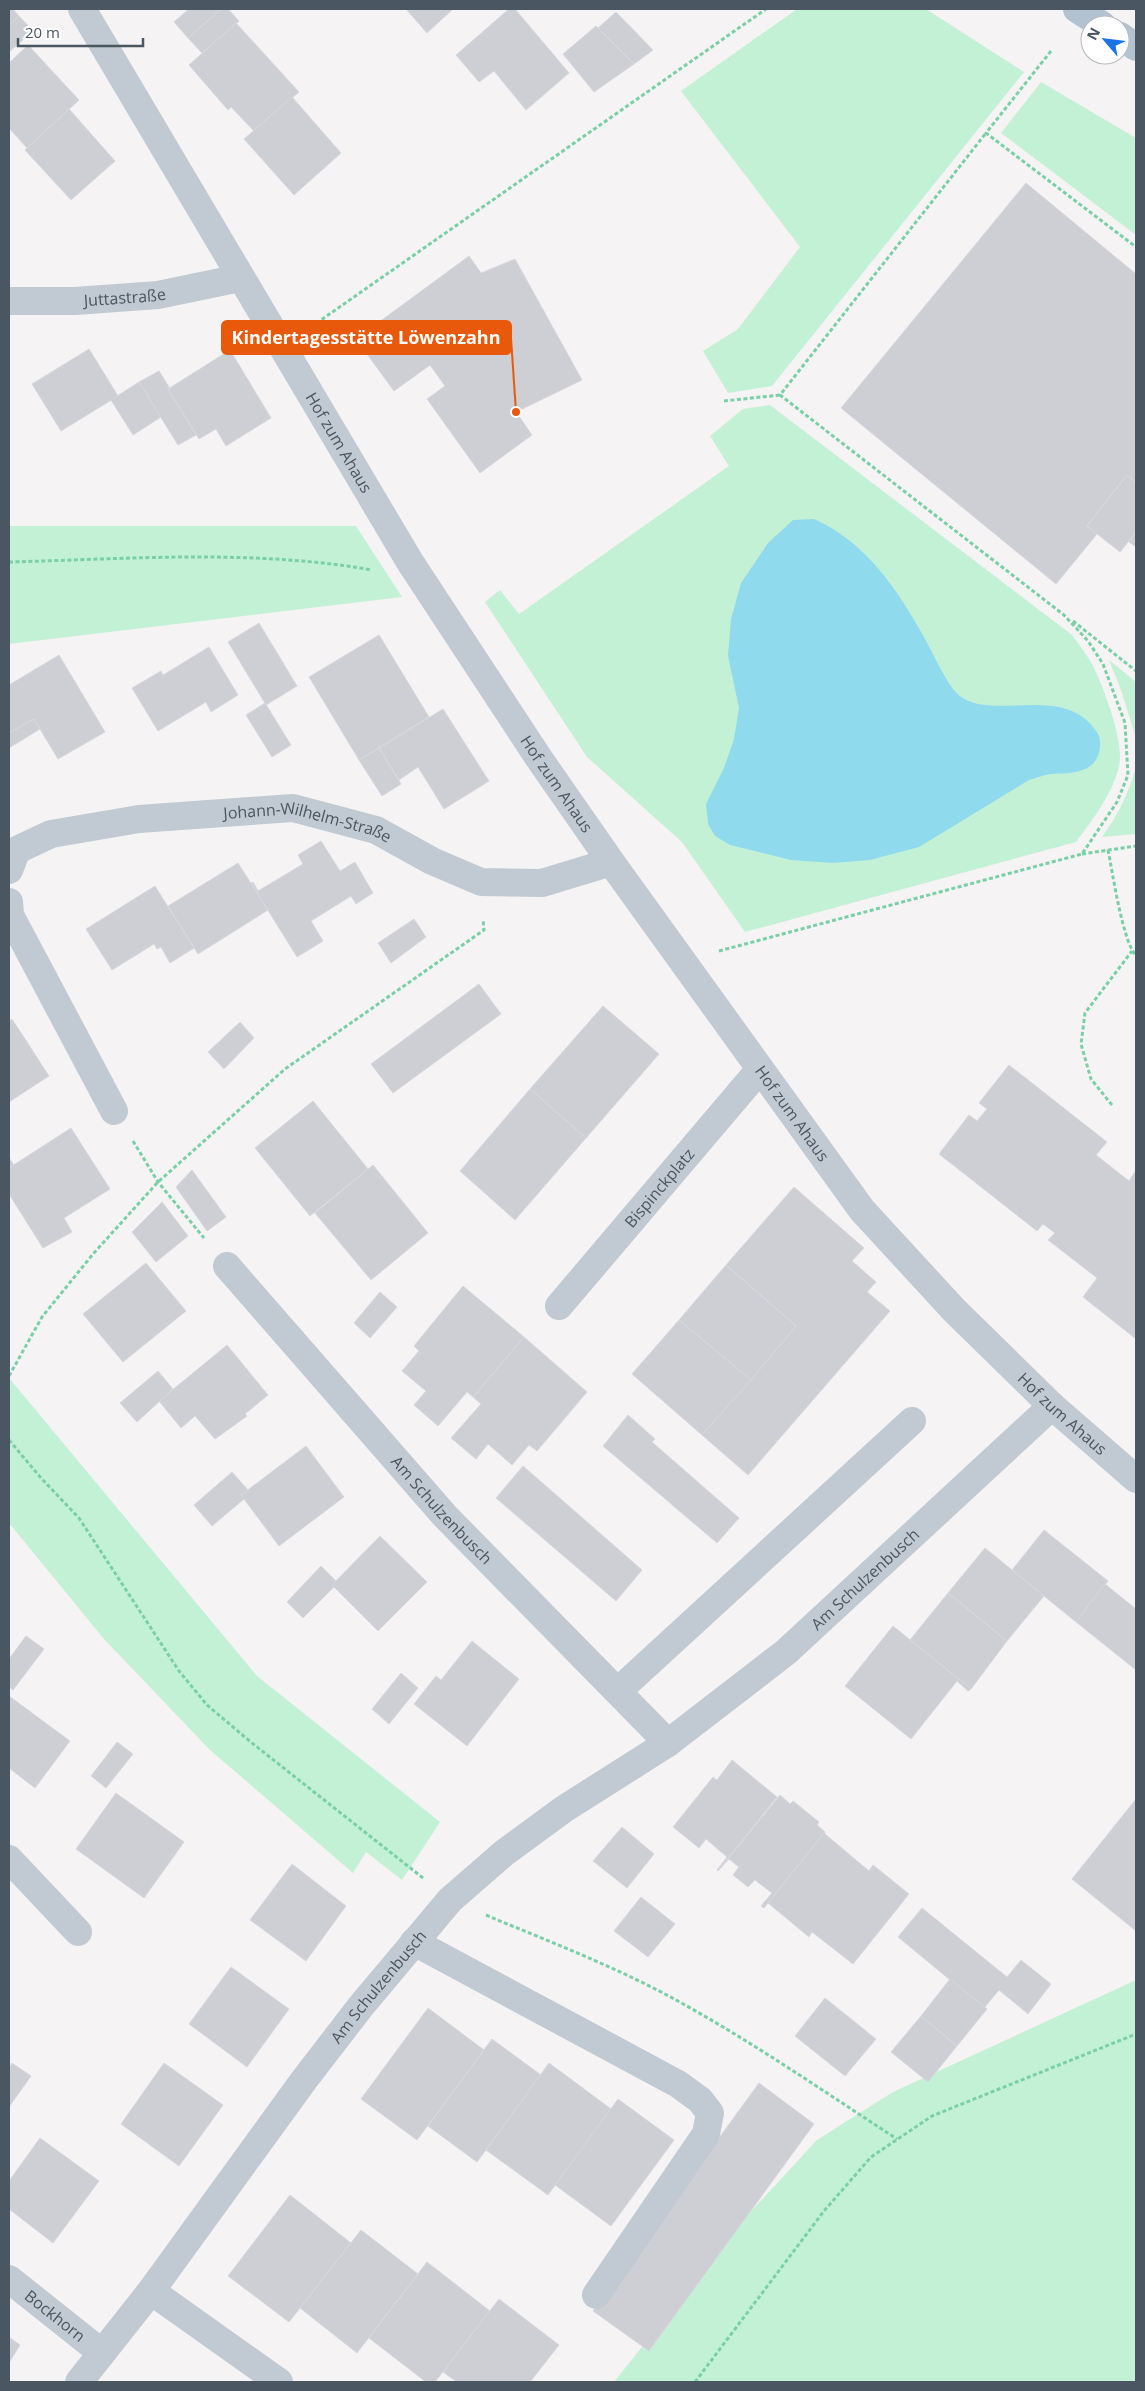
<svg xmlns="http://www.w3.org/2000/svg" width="1145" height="2391" viewBox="0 0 1145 2391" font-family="'Open Sans',sans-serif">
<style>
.green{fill:#c3f1d5}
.water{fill:#90daee}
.building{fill:#cdcfd5;stroke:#d7d9de}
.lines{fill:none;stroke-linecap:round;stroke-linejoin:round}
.path{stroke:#7ad0a6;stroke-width:3;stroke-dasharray:4 2.5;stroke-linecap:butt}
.minor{stroke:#c1cad2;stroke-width:28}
.major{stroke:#b3c2d1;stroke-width:28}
.labels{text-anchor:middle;stroke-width:5;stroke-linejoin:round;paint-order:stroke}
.street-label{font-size:16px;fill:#4a5661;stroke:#fff}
.leader{fill:none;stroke:#e8590c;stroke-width:2}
.callout-dot{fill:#e8590c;stroke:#fff;stroke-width:2}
.callout{fill:#e8590c;stroke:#e8590c;stroke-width:2}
.callout-label{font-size:18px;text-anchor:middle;font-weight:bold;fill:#fff}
</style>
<rect width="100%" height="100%" fill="#f5f3f3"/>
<g class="green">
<path d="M797 9H926L1024 72 772 386 728 393 703 351 738 329 800 247 681 91Z"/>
<path d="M1041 82 1136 138V235L1001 133Z"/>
<path d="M770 405 1072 635C1079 644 1086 654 1092 664 1103 685 1125 743 1119 766 1112 795 1093 819 1076 842L745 932 682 842 587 757 485 602 500 590 519 614 729 466 710 436 743 409Z"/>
<path d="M9 526H356L402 597 9 644Z"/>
<path d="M1109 660 1136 682V738L1121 690Z"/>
<path d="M1136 767V834L1102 837C1118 815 1129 793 1136 767Z"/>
<path d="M9 1378 257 1676 440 1822 402 1880 366 1852 353 1873 210 1750 104 1639 9 1523Z"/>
<path d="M1136 1980V2382H614L744 2219 817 2140 893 2092Z"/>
</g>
<path class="water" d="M814 519C866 542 898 590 925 639 934 655 942 674 953 689 982 727 1057 682 1093 727 1097 732 1100 735 1100 743 1100 773 1074 773 1051 774 1043 775 1036 778 1029 780L919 847 870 860 833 863 791 860 730 845 715 836 708 824 706 804 724 768 734 739 739 708 728 656 731 619 741 583 768 543 793 520Z"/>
<g class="building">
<path d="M9 9H13L19 16 9 25Z"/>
<path d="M189 9H221L188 38 174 22Z"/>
<path d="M221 9H228L239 21 202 53 188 38Z"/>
<path d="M406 9H453L427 33Z"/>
<path d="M509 9H515L569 73 526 110 494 71 479 82 456 55Z"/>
<path d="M616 12 653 50 634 64 598 28Z"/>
<path d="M19 16 33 31 9 52V25Z"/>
<path d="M236 23 299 92 254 131 231 107 228 110 189 65Z"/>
<path d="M596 26 634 64 594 92 563 54Z"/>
<path d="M28 45 79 100 27 148 9 128V63Z"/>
<path d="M292 97 341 153 294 195 244 139Z"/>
<path d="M69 109 115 161 71 200 25 150Z"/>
<path d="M1026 183 1136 274V483L1127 475 1087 526 1097 534 1056 584 841 408Z"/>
<path d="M469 256 481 273 515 259 582 380 516 412 532 435 480 473 427 399 445 386 430 365 394 391 356 339Z"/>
<path d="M89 349 118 396 61 431 32 384Z"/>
<path d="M230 350 271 418 226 446 216 429 199 439 168 389Z"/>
<path d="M159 371 169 387 168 389 196 435 178 445 139 382Z"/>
<path d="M139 382 161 417 133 435 111 400Z"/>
<path d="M1127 475 1136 483V532L1120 552 1087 526Z"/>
<path d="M1136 532V547L1129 542Z"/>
<path d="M259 623 297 686 266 705 228 642Z"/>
<path d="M379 635 429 717 359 760 309 677Z"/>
<path d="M209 647 238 695 211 712 206 702 158 731 132 688 161 671 163 675Z"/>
<path d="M59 655 105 732 58 759 34 719 9 733V685Z"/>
<path d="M265 703 291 745 272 757 246 715Z"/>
<path d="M443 709 489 781 444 809 418 767 399 780 379 748Z"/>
<path d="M34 719 40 729 9 748V733Z"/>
<path d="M379 748 401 784 382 796 359 760Z"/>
<path d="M321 841 340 871 355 862 373 893 356 904 351 896 311 921 323 941 297 957 251 883 253 882 258 891 303 864 298 855Z"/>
<path d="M238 863 268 910 198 954 168 906Z"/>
<path d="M155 886 194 948 170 963 161 947 157 949 154 944 112 970 86 929Z"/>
<path d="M414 919 426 937 391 963 378 943Z"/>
<path d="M479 984 501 1014 393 1093 371 1064Z"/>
<path d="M603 1006 659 1054 586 1138 530 1089Z"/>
<path d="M12 1019 49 1076 9 1102V1021Z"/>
<path d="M240 1022 254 1038 224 1069 208 1052Z"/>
<path d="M1009 1065 1107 1142 1096 1155 1129 1181 1136 1170V1339L1083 1297 1097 1278 1048 1240 1055 1233 1043 1224 1037 1231 939 1154 969 1115 977 1121 987 1109 979 1103Z"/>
<path d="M530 1089 586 1138 515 1220 460 1171Z"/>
<path d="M313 1101 368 1169 310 1216 255 1148Z"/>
<path d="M71 1128 110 1189 64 1218 72 1232 43 1248 9 1194V1168Z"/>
<path d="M9 1158 14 1165 9 1168Z"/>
<path d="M373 1165 428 1233 371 1280 315 1213Z"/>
<path d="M192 1170 226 1217 207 1231 176 1187Z"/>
<path d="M794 1187 864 1248 852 1261 876 1282 867 1292 890 1311 748 1475 702 1435 796 1326 726 1265Z"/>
<path d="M162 1202 188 1236 156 1262 132 1232Z"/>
<path d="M146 1263 186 1311 123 1362 83 1314Z"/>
<path d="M726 1265 796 1326 751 1380 679 1320Z"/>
<path d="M463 1286 524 1337 473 1397 467 1392 438 1426 414 1405 426 1391 402 1371 419 1351 414 1346Z"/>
<path d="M380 1292 397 1307 370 1338 354 1323Z"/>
<path d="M679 1320 751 1380 702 1435 632 1374Z"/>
<path d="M524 1337 587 1392 537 1451 529 1445 512 1465 488 1444 476 1459 451 1438 481 1404 473 1397Z"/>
<path d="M227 1345 268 1395 245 1414 247 1416 215 1439 195 1416 181 1428 159 1401Z"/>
<path d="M158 1371 173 1389 137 1422 120 1403Z"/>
<path d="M628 1415 655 1439 652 1442 739 1518 717 1543 603 1446Z"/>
<path d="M306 1446 344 1497 279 1546 241 1495Z"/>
<path d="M523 1466 642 1570 616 1601 496 1498Z"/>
<path d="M232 1472 248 1490 241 1495 244 1499 212 1526 194 1505Z"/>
<path d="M1044 1530 1108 1581 1076 1622 1012 1570Z"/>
<path d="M380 1536 427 1582 378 1631 332 1585Z"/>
<path d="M985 1548 1044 1596 1007 1641 948 1593Z"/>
<path d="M321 1566 336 1581 332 1585 334 1587 303 1618 287 1602Z"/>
<path d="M1105 1584 1136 1609V1670L1076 1622Z"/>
<path d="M948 1593 1007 1641 971 1689 910 1640Z"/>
<path d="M893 1626 971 1689 968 1691 957 1681 911 1739 845 1686Z"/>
<path d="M26 1636 44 1649 13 1690 9 1687V1659Z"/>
<path d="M472 1641 519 1679 467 1746 414 1704 436 1676 441 1680Z"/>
<path d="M401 1673 418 1688 389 1724 372 1709Z"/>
<path d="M9 1696 70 1741 35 1788 9 1768Z"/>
<path d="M117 1742 133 1754 106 1788 91 1776Z"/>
<path d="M732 1760 777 1797 718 1871 717 1870 727 1857 706 1839 699 1848 673 1827 713 1777 717 1780Z"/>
<path d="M116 1793 184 1842 144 1898 76 1849Z"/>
<path d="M780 1795 790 1804 793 1801 819 1822 817 1825 825 1832 764 1908 761 1906 772 1893 755 1880 748 1887 733 1875 739 1867 729 1859 718 1871Z"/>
<path d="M1136 1799V1931L1072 1879Z"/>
<path d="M622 1827 654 1854 627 1888 593 1861Z"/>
<path d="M825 1832V1834L869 1871 873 1865 909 1894 853 1964 812 1932 809 1937 768 1903Z"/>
<path d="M292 1864 346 1906 306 1961 250 1920Z"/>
<path d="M641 1897 675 1924 648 1957 614 1931Z"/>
<path d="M922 1908 1007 1977 1021 1960 1051 1984 1028 2014 999 1990 984 2008 898 1937Z"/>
<path d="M231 1967 289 2009 247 2067 189 2024Z"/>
<path d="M950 1979 987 2009 957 2046 921 2016Z"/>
<path d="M825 1998 876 2039 845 2076 795 2036Z"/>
<path d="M428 2008 484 2050 417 2140 361 2099Z"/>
<path d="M921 2016 957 2046 928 2082 891 2052Z"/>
<path d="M492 2039 541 2075 477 2162 428 2126Z"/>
<path d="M12 2063 31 2076 9 2107V2068Z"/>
<path d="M164 2063 223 2105 179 2166 121 2124Z"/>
<path d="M549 2063 611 2109 548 2195 486 2150Z"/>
<path d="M759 2083 814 2124 649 2351 593 2311Z"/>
<path d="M618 2099 674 2140 611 2226 555 2185Z"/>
<path d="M40 2138 99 2181 53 2243 9 2209V2181Z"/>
<path d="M290 2195 351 2243 289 2322 228 2276Z"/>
<path d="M361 2230 418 2274 357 2353 300 2308Z"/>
<path d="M427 2262 490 2311 435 2382H426L369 2338Z"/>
<path d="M499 2299 559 2345 530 2382H457L443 2372Z"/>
<path d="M9 2337 20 2345 9 2363Z"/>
</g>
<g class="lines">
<g class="path">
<path d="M1051 51 986 133 1136 247"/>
<path d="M311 327 766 9"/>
<path d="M724 401 780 395"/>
<path d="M9 562C129 559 253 549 372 570"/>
<path d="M1073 621 1136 671"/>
<path d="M1108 850C1113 874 1122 939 1136 956"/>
<path d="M1082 854 1136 846"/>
<path d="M719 951 1082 854 1117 802 1128 775 1125 723 1103 664 1088 641 1064 615 780 395 986 133"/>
<path d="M1112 1105 1091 1079 1081 1044 1085 1013 1132 951"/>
<path d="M133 1141 158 1182 204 1238"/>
<path d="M9 1376 42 1317 93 1254 158 1182 285 1069 484 930 483 919"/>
<path d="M9 1440 41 1478 79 1518 179 1671 207 1705 252 1743 423 1878"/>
<path d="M486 1915C545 1940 606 1963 663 1993 744 2036 820 2089 897 2139"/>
<path d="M695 2382 824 2211 871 2157 932 2116 1136 2034"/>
</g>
<g class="minor">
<path id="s1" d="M82 9 410 562 538 757 611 862 862 1210 954 1310 1052 1406 1136 1479"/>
<path id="s2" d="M9 301H75L158 295 240 278"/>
<path id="s3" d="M9 870 17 850 51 834 139 819 293 808 376 830 432 861 481 882 542 883 611 862"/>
<path d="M9 902 10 915 114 1111"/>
<path id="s4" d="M227 1266 445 1516 668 1743"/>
<path id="s5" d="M559 1306 760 1069"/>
<path d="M618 1691 912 1421"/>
<path d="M9 1859 78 1932"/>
<path d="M414 1942 678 2084 700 2100 710 2113 706 2134 596 2295"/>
<path id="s6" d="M9 2279 102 2353"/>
<path d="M151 2291 279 2382"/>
<path id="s7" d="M79 2382 151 2291 304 2080 361 2006 450 1900 504 1853 564 1809 668 1743 786 1652 1052 1406"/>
</g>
<g class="major">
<path d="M1077 9 1102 25"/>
<path d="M1120 36 1136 47"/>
</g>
</g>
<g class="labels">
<g class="street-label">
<text dy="6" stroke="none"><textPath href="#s2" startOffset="116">Juttastraße</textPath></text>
<text dy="6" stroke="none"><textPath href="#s1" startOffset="504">Hof zum Ahaus</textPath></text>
<text dy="6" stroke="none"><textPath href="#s1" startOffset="909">Hof zum Ahaus</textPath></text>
<text dy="6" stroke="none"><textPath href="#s3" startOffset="319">Johann-Wilhelm-Straße</textPath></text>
<text dy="6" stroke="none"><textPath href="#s1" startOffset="1314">Hof zum Ahaus</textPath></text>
<text dy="6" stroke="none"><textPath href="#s5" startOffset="155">Bispinckplatz</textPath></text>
<text dy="6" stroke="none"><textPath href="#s1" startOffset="1719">Hof zum Ahaus</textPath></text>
<text dy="6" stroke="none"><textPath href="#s4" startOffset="325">Am Schulzenbusch</textPath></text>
<text dy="6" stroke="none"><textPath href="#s7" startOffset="1134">Am Schulzenbusch</textPath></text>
<text dy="6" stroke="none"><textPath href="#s7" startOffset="496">Am Schulzenbusch</textPath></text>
<text dy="6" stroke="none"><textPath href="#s6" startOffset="59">Bockhorn</textPath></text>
</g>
</g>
<path class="leader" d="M516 412L511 338"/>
<circle class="callout-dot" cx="516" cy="412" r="5"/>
<rect class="callout" x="222" y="321" width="289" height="33" rx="5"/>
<g class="callout-label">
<text x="366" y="344">Kindertagesstätte Löwenzahn</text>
</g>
<rect width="1145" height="2391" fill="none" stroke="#4a5661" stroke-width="20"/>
<g transform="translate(1105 40) rotate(298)"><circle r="24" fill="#ffffff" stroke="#b7bbc0"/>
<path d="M0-4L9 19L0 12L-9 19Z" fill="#1a73e8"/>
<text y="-8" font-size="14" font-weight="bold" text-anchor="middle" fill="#4a5661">N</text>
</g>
<path d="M18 38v8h125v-8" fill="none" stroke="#4a5661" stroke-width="2.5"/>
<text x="25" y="38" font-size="15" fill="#4a5661" stroke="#ffffff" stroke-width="4" paint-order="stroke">20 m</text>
</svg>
